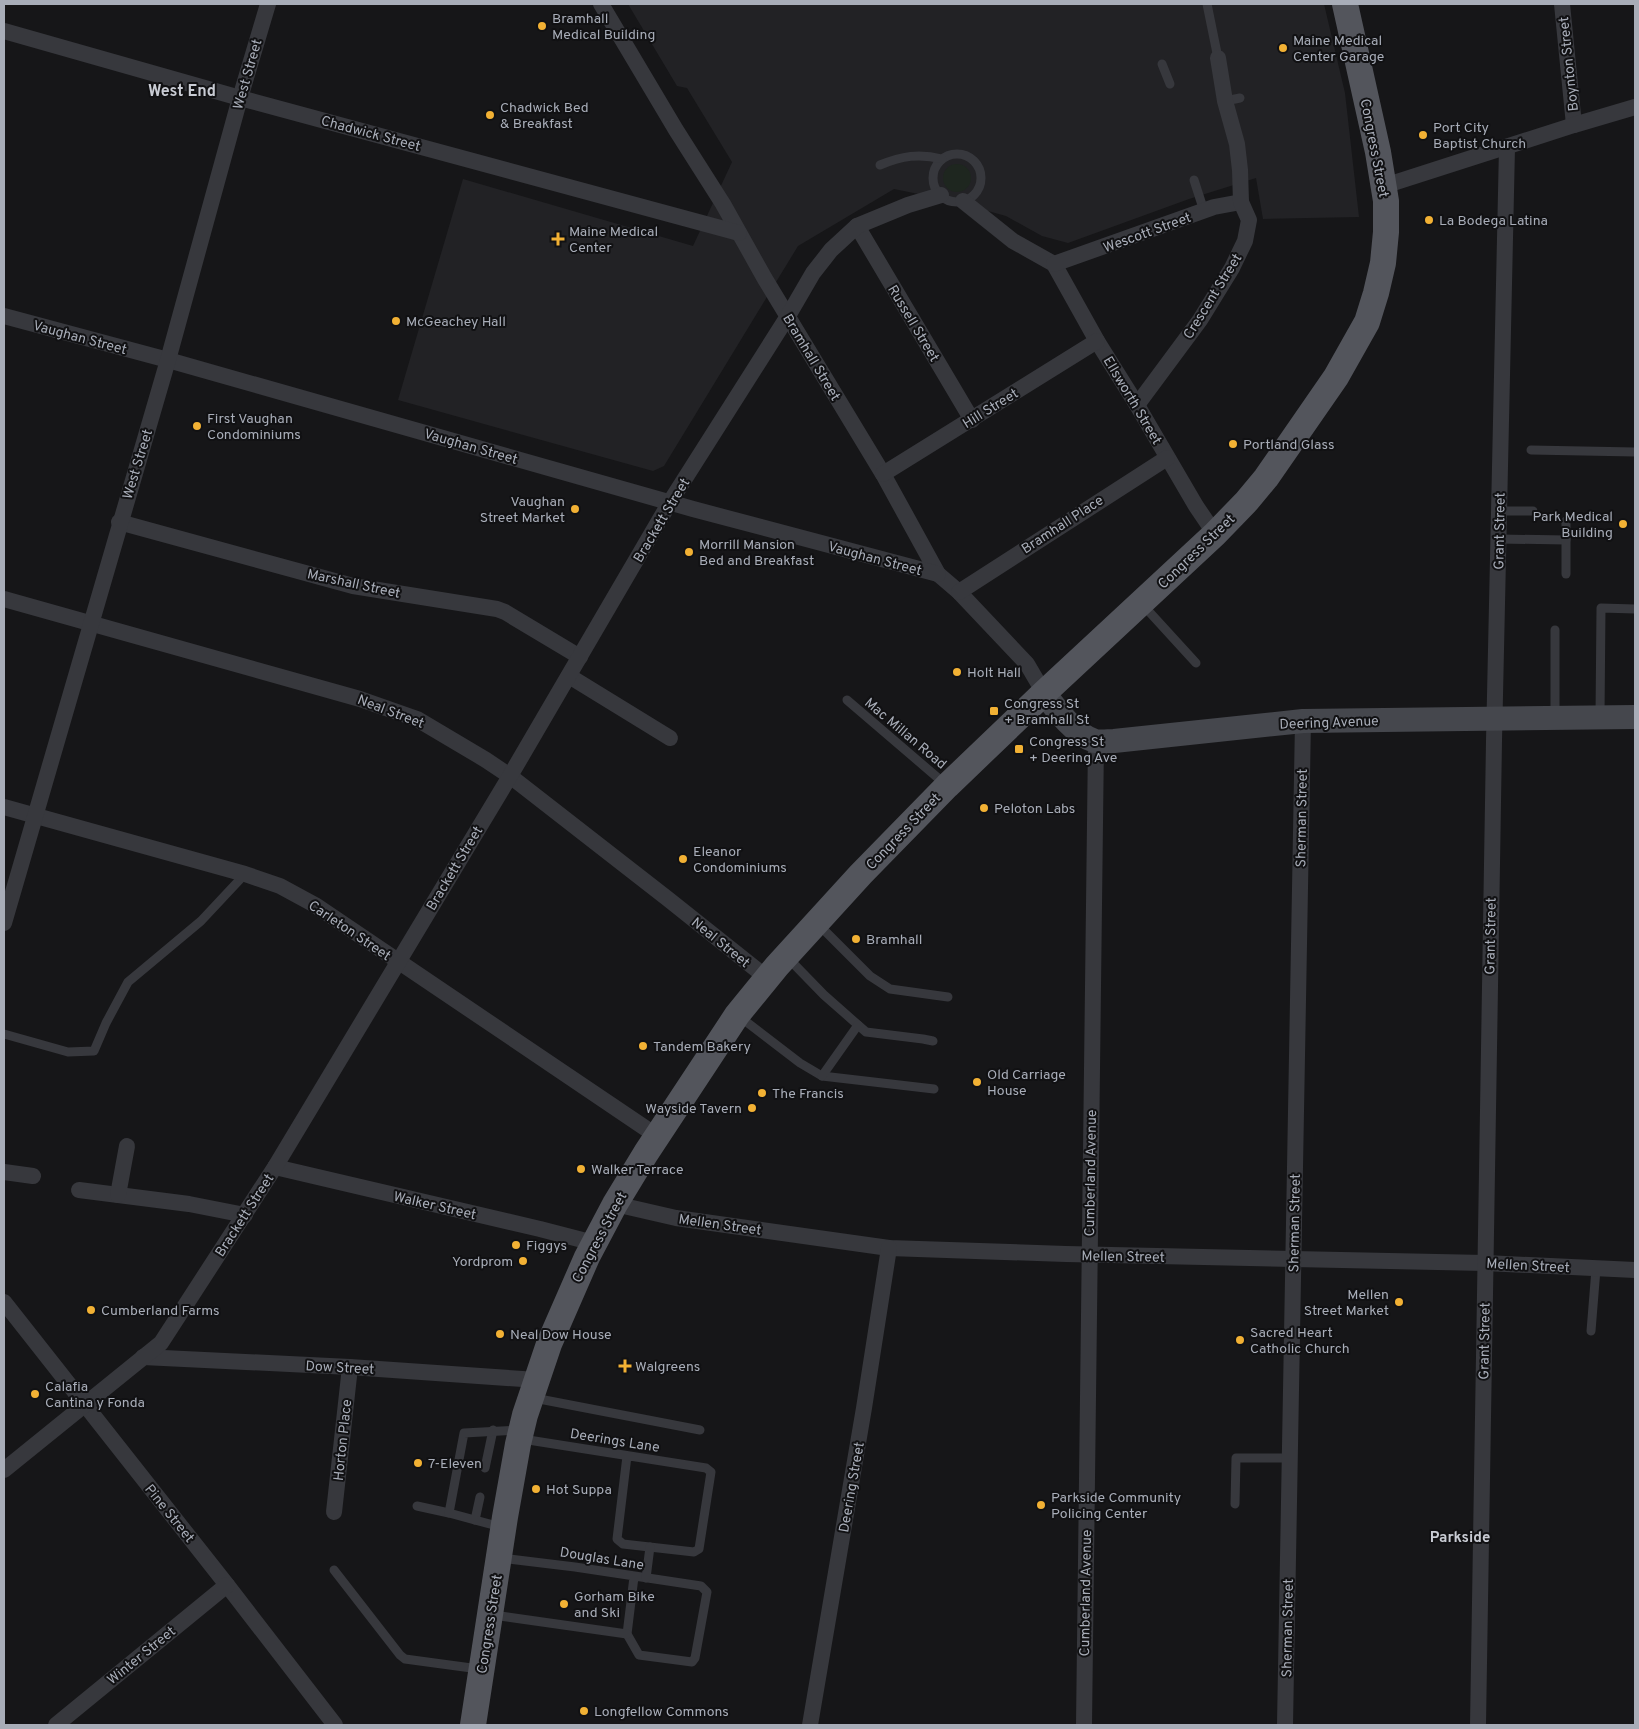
<svg xmlns="http://www.w3.org/2000/svg" width="1639" height="1729" viewBox="0 0 1639 1729" font-family="Overpass,sans-serif">
<style>
.built{fill:#222225}
.green{fill:#1e261f}
.lines{fill:none;stroke-linecap:round;stroke-linejoin:round}
.lane{stroke:#37383d;stroke-width:9}
.street{stroke:#37383d;stroke-width:16}
.secondary{stroke:#45474d;stroke-width:24}
.primary{stroke:#53555c;stroke-width:26}
.poi-dot{fill:#f2b134;stroke:#111113;stroke-width:2}
.labels{text-anchor:middle;stroke-width:4;stroke-linejoin:round;paint-order:stroke}
.poi-label{font-size:14px;fill:#a8adb8;stroke:#111113;text-anchor:start}
.street-label{font-size:14px;fill:#a8adb8;stroke:#111113}
.neighbourhood-label{font-size:15px;font-weight:bold;fill:#c9ccd4;stroke:#111113}
.quarter-label{font-size:16px;font-weight:bold;fill:#c9ccd4;stroke:#111113}
</style>
<rect width="100%" height="100%" fill="#161618"/>
<path class="built" d="M628 4H1324L1345 93 1359 217 1263 219 1256 178 1189 199 1068 243 1042 236 1006 216 948 200 894 189 798 246 664 466 653 471 398 400 463 179 693 246 732 162 687 88 677 86Z"/>
<circle class="green" cx="957" cy="178" r="14"/>
<g class="lines">
<g class="lane">
<path d="M1207 4 1218 58"/>
<path d="M1162 64 1170 84"/>
<path d="M1225 101 1240 98"/>
<circle cx="957" cy="178" r="24"/>
<path d="M880 165C902 156 919 153 942 159"/>
<path d="M1194 180 1204 211"/>
<path d="M1531 450 1635 452"/>
<path d="M1499 511H1533"/>
<path d="M1499 539 1566 540"/>
<path d="M1566 574V521"/>
<path d="M1143 605 1196 663"/>
<path d="M847 700 945 784"/>
<path d="M1600 716 1601 608 1635 609"/>
<path d="M1555 717V630"/>
<path d="M819 925 870 976 890 989 948 997"/>
<path d="M788 958 824 995 866 1032 923 1039 933 1041"/>
<path d="M740 1017 800 1063 822 1076 934 1089"/>
<path d="M4 1034 68 1052 94 1051 106 1023 128 982 201 921 245 874"/>
<path d="M822 1076 858 1025"/>
<path d="M1591 1331 1596 1269"/>
<path d="M534 1398 700 1430"/>
<path d="M522 1439 706 1468 711 1472 699 1549 694 1552 623 1544 617 1539 627 1456"/>
<path d="M485 1468 493 1430"/>
<path d="M1235 1504 1236 1458H1290"/>
<path d="M417 1506 449 1513"/>
<path d="M475 1520 480 1497"/>
<path d="M501 1527 449 1513 464 1433 519 1430"/>
<path d="M501 1558 575 1567 701 1586 707 1592 695 1658 692 1662 639 1655 627 1634 634 1577"/>
<path d="M334 1570 400 1655 405 1659 479 1669"/>
<path d="M646 1578 650 1547"/>
<path d="M493 1615 627 1634"/>
</g>
<g class="street">
<path d="M601 4 676 130 723 204 765 279 883 474 938 574 959 592 1027 664 1044 693"/>
<path d="M1562 4 1574 125"/>
<path d="M4 31 240 98 739 233"/>
<path d="M1384 186 1574 125 1635 107"/>
<path d="M963 201 1013 241 1054 264"/>
<path d="M857 226 972 420"/>
<path d="M1054 264 1097 341 1137 405 1196 506 1215 534"/>
<path d="M1054 264 1214 207 1241 202"/>
<path d="M4 316 168 360 693 509 938 574"/>
<path d="M1137 405 1200 320 1232 268 1245 241 1249 220 1241 202 1240 170 1237 144 1225 101 1218 58"/>
<path d="M883 474 1097 341"/>
<path d="M119 522 353 586 497 609 505 612 580 657"/>
<path d="M959 592 1167 458"/>
<path d="M4 599 360 699 417 719 486 760 510 776 668 899 767 978"/>
<path d="M569 676 670 738"/>
<path d="M4 807 245 874 280 886 315 905 657 1136"/>
<path d="M4 923 168 360 240 98 268 4"/>
<path d="M275 1167 540 1229 594 1243"/>
<path d="M4 1172 33 1176"/>
<path d="M79 1190 189 1204 245 1215"/>
<path d="M118 1195 127 1146"/>
<path d="M615 1204 676 1218 889 1248 1066 1254 1485 1263 1635 1270"/>
<path d="M4 1302 227 1585 335 1725"/>
<path d="M143 1357 350 1367 537 1380"/>
<path d="M4 1470 161 1343 275 1167 510 776 670 502 788 316 813 273 831 250 857 226 908 205 941 195"/>
<path d="M334 1512 350 1367"/>
<path d="M56 1725 227 1585"/>
<path d="M810 1725 864 1408 889 1248"/>
<path d="M1084 1725 1096 741"/>
<path d="M1285 1725 1303 721"/>
<path d="M1478 1725 1494 741 1507 147"/>
</g>
<path class="secondary" d="M1044 693C1056 709 1075 735 1095 741 1101 742 1108 741 1114 741L1303 721 1635 717"/>
<path class="primary" d="M473 1725 505 1517 518 1444 525 1415 549 1344 587 1257 615 1204 646 1153 737 1015 777 966 861 874 947 786 1044 693 1215 534 1246 502 1266 478 1336 377 1367 322 1376 293 1383 263 1386 232V201L1378 152 1345 4"/>
</g>
<g class="poi-dot">
<circle cx="542" cy="26" r="5"/>
<circle cx="1283" cy="48" r="5"/>
<circle cx="490" cy="115" r="5"/>
<circle cx="1423" cy="135" r="5"/>
<circle cx="1429" cy="220" r="5"/>
<path d="M555.5 231.5h5v5h5v5h-5v5h-5v-5h-5v-5h5z"/>
<circle cx="396" cy="321" r="5"/>
<circle cx="197" cy="426" r="5"/>
<circle cx="1233" cy="444" r="5"/>
<circle cx="575" cy="509" r="5"/>
<circle cx="1623" cy="524" r="5"/>
<circle cx="689" cy="552" r="5"/>
<circle cx="957" cy="672" r="5"/>
<rect x="989" y="706" width="10" height="10" rx="2.5"/>
<rect x="1014" y="744" width="10" height="10" rx="2.5"/>
<circle cx="984" cy="808" r="5"/>
<circle cx="683" cy="859" r="5"/>
<circle cx="856" cy="939" r="5"/>
<circle cx="643" cy="1046" r="5"/>
<circle cx="977" cy="1082" r="5"/>
<circle cx="762" cy="1093" r="5"/>
<circle cx="752" cy="1108" r="5"/>
<circle cx="581" cy="1169" r="5"/>
<circle cx="516" cy="1245" r="5"/>
<circle cx="523" cy="1261" r="5"/>
<circle cx="1399" cy="1302" r="5"/>
<circle cx="91" cy="1310" r="5"/>
<circle cx="500" cy="1334" r="5"/>
<circle cx="1240" cy="1340" r="5"/>
<path d="M622.5 1358.5h5v5h5v5h-5v5h-5v-5h-5v-5h5z"/>
<circle cx="35" cy="1394" r="5"/>
<circle cx="418" cy="1463" r="5"/>
<circle cx="536" cy="1489" r="5"/>
<circle cx="1041" cy="1505" r="5"/>
<circle cx="564" cy="1604" r="5"/>
<circle cx="584" cy="1711" r="5"/>
</g>
<g class="labels">
<g class="poi-label">
<text x="552" y="23">Bramhall<tspan x="552" dy="16">Medical Building</tspan></text>
<text x="1293" y="45">Maine Medical<tspan x="1293" dy="16">Center Garage</tspan></text>
<text x="500" y="112">Chadwick Bed<tspan x="500" dy="16">&amp; Breakfast</tspan></text>
<text x="1433" y="132">Port City<tspan x="1433" dy="16">Baptist Church</tspan></text>
<text x="1439" y="225">La Bodega Latina</text>
<text x="569" y="236">Maine Medical<tspan x="569" dy="16">Center</tspan></text>
<text x="406" y="326">McGeachey Hall</text>
<text x="207" y="423">First Vaughan<tspan x="207" dy="16">Condominiums</tspan></text>
<text x="1243" y="449">Portland Glass</text>
<text x="565" y="506" text-anchor="end">Vaughan<tspan x="565" dy="16">Street Market</tspan></text>
<text x="1613" y="521" text-anchor="end">Park Medical<tspan x="1613" dy="16">Building</tspan></text>
<text x="699" y="549">Morrill Mansion<tspan x="699" dy="16">Bed and Breakfast</tspan></text>
<text x="967" y="677">Holt Hall</text>
<text x="1004" y="708">Congress St<tspan x="1004" dy="16">+ Bramhall St</tspan></text>
<text x="1029" y="746">Congress St<tspan x="1029" dy="16">+ Deering Ave</tspan></text>
<text x="994" y="813">Peloton Labs</text>
<text x="693" y="856">Eleanor<tspan x="693" dy="16">Condominiums</tspan></text>
<text x="866" y="944">Bramhall</text>
<text x="653" y="1051">Tandem Bakery</text>
<text x="987" y="1079">Old Carriage<tspan x="987" dy="16">House</tspan></text>
<text x="772" y="1098">The Francis</text>
<text x="742" y="1113" text-anchor="end">Wayside Tavern</text>
<text x="591" y="1174">Walker Terrace</text>
<text x="526" y="1250">Figgys</text>
<text x="513" y="1266" text-anchor="end">Yordprom</text>
<text x="1389" y="1299" text-anchor="end">Mellen<tspan x="1389" dy="16">Street Market</tspan></text>
<text x="101" y="1315">Cumberland Farms</text>
<text x="1250" y="1337">Sacred Heart<tspan x="1250" dy="16">Catholic Church</tspan></text>
<text x="510" y="1339">Neal Dow House</text>
<text x="635" y="1371">Walgreens</text>
<text x="45" y="1391">Calafia<tspan x="45" dy="16">Cantina y Fonda</tspan></text>
<text x="428" y="1468">7-Eleven</text>
<text x="546" y="1494">Hot Suppa</text>
<text x="1051" y="1502">Parkside Community<tspan x="1051" dy="16">Policing Center</tspan></text>
<text x="574" y="1601">Gorham Bike<tspan x="574" dy="16">and Ski</tspan></text>
<text x="594" y="1716">Longfellow Commons</text>
</g>
<g class="street-label">
<text transform="translate(1568 64) rotate(-96)" y="5">Boynton Street</text>
<text transform="translate(247 74) rotate(-74)" y="5">West Street</text>
<text transform="translate(371 133) rotate(15)" y="5">Chadwick Street</text>
<text transform="translate(1375 148) rotate(79)" y="5">Congress Street</text>
<text transform="translate(1147 232) rotate(-20)" y="5">Wescott Street</text>
<text transform="translate(1212 296) rotate(-58)" y="5">Crescent Street</text>
<text transform="translate(914 323) rotate(59)" y="5">Russell Street</text>
<text transform="translate(80 337) rotate(15)" y="5">Vaughan Street</text>
<text transform="translate(812 357) rotate(59)" y="5">Bramhall Street</text>
<text transform="translate(1133 400) rotate(59)" y="5">Ellsworth Street</text>
<text transform="translate(990 408) rotate(-32)" y="5">Hill Street</text>
<text transform="translate(471 446) rotate(16)" y="5">Vaughan Street</text>
<text transform="translate(137 464) rotate(-73)" y="5">West Street</text>
<text transform="translate(661 520) rotate(-59)" y="5">Brackett Street</text>
<text transform="translate(1062 524) rotate(-33)" y="5">Bramhall Place</text>
<text transform="translate(1499 531) rotate(-89)" y="5">Grant Street</text>
<text transform="translate(1196 551) rotate(-44)" y="5">Congress Street</text>
<text transform="translate(875 558) rotate(15)" y="5">Vaughan Street</text>
<text transform="translate(354 583) rotate(12)" y="5">Marshall Street</text>
<text transform="translate(391 711) rotate(21)" y="5">Neal Street</text>
<text transform="translate(1329 722) rotate(-2)" y="5">Deering Avenue</text>
<text transform="translate(906 733) rotate(40)" y="5">Mac Millan Road</text>
<text transform="translate(1301 818) rotate(-89)" y="5">Sherman Street</text>
<text transform="translate(903 831) rotate(-46)" y="5">Congress Street</text>
<text transform="translate(454 868) rotate(-59)" y="5">Brackett Street</text>
<text transform="translate(350 930) rotate(34)" y="5">Carleton Street</text>
<text transform="translate(1490 936) rotate(-89)" y="5">Grant Street</text>
<text transform="translate(721 942) rotate(39)" y="5">Neal Street</text>
<text transform="translate(1090 1173) rotate(-89)" y="5">Cumberland Avenue</text>
<text transform="translate(435 1205) rotate(13)" y="5">Walker Street</text>
<text transform="translate(244 1215) rotate(-57)" y="5">Brackett Street</text>
<text transform="translate(1294 1223) rotate(-89)" y="5">Sherman Street</text>
<text transform="translate(720 1224) rotate(8)" y="5">Mellen Street</text>
<text transform="translate(599 1237) rotate(-62)" y="5">Congress Street</text>
<text transform="translate(1123 1256) rotate(1)" y="5">Mellen Street</text>
<text transform="translate(1528 1265) rotate(3)" y="5">Mellen Street</text>
<text transform="translate(1484 1341) rotate(-89)" y="5">Grant Street</text>
<text transform="translate(340 1367) rotate(3)" y="5">Dow Street</text>
<text transform="translate(342 1440) rotate(-84)" y="5">Horton Place</text>
<text transform="translate(615 1440) rotate(9)" y="5">Deerings Lane</text>
<text transform="translate(851 1487) rotate(-80)" y="5">Deering Street</text>
<text transform="translate(170 1513) rotate(51)" y="5">Pine Street</text>
<text transform="translate(602 1558) rotate(9)" y="5">Douglas Lane</text>
<text transform="translate(1085 1593) rotate(-89)" y="5">Cumberland Avenue</text>
<text transform="translate(489 1624) rotate(-81)" y="5">Congress Street</text>
<text transform="translate(1287 1628) rotate(-89)" y="5">Sherman Street</text>
<text transform="translate(141 1655) rotate(-39)" y="5">Winter Street</text>
</g>
<g class="neighbourhood-label">
<text x="1460" y="1542">Parkside</text>
</g>
<g class="quarter-label">
<text x="182" y="96">West End</text>
</g>
</g>
<rect width="1639" height="1729" fill="none" stroke="#a8adb8" stroke-width="10"/>
</svg>
